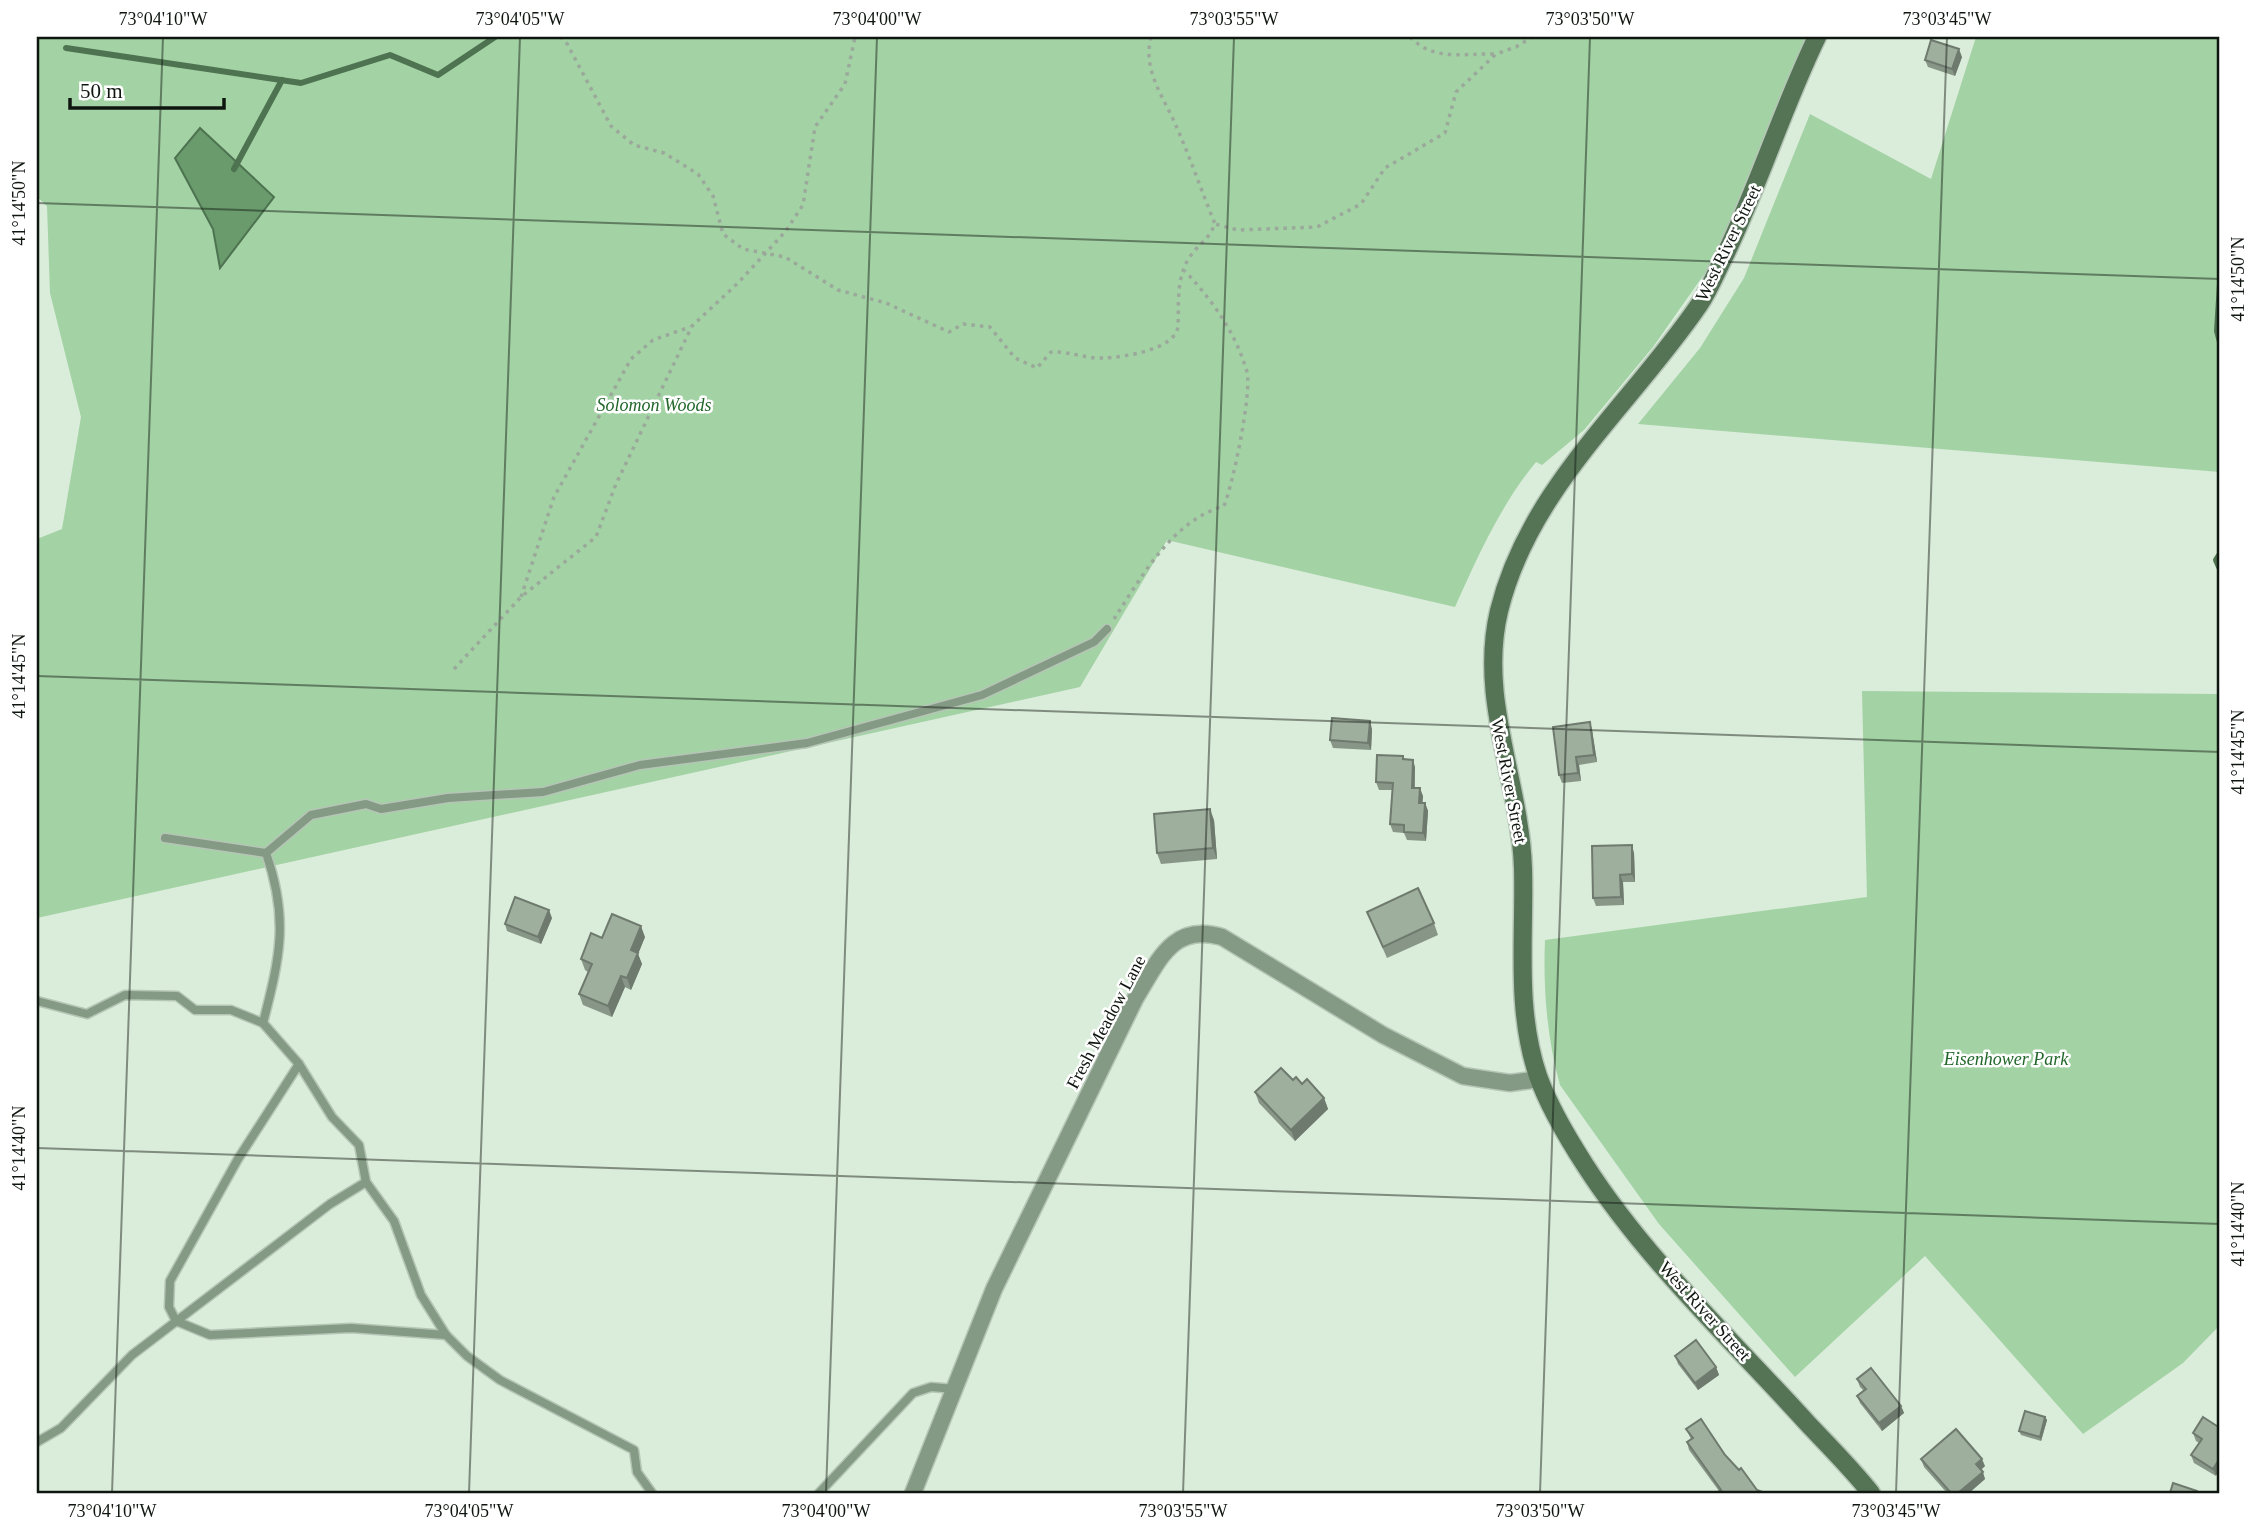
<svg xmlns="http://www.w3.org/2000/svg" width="2257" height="1530" viewBox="0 0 2257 1530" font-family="Georgia,serif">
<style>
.green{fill:#a3d2a4}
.water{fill:#699b6c;stroke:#4e7350;stroke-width:2}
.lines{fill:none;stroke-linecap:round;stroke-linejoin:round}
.stream{stroke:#4e7350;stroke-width:6}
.lane-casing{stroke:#b5c5b6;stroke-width:11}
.street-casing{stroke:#b5c5b6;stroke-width:19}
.secondary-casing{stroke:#b5c5b6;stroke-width:21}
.path{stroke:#9ba99b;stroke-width:3.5;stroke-dasharray:3.5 5;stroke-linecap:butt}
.lane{stroke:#849a84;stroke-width:8}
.street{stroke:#849a84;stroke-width:16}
.secondary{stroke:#557456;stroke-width:18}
.wall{fill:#889688}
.shaded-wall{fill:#6f7a6f}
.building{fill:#9eaf9e;stroke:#6f7a6f;stroke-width:2}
.ticks{fill:none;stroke:#0f1610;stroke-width:2;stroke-opacity:0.45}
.labels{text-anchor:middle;stroke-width:5;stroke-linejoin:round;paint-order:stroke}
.street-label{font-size:18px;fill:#0f1610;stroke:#fff}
.park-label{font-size:18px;font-style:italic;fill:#22682b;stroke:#fff}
.neatline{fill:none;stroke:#0f1610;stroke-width:2.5}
.ticks-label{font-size:18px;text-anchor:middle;fill:#0f1610}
</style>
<rect width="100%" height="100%" fill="#daecda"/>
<g class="green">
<path d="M37 37H1806L1712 263 1653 347 1584 430 1542 465 1536 462C1500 506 1478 556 1455 607L1167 540 1080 687 37 918V539L62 529 81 417 50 293 47 206 37 197Z"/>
<path d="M1976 37H2220V472L1638 424 1700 348 1744 278 1810 114 1931 179Z"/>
<path d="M1862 691 2220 694V1325L2183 1363 2083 1434 1925 1256 1795 1377 1659 1224 1560 1085C1547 1039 1543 988 1545 940L1867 897Z"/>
</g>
<path class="water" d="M200 128 274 197 220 268 213 229 175 158Z"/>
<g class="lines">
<g class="stream">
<path d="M66 48 301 83 390 55 438 75 495 37"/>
<path d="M234 169 282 80"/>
<path d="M2220 284 2217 331 2220 342"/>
<path d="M2220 554 2216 560 2220 569"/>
</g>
<defs>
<g id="lane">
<path d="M165 838 266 853 311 815 366 804 381 809 448 798 543 792 640 765 807 743 982 695 1094 642 1107 629"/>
<path d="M37 1001 87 1014 125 995 177 996 195 1010H231L263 1023 299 1064 332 1117 359 1145 366 1182 394 1221 421 1295 446 1335 467 1356 500 1380 634 1450 637 1472 652 1493"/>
<path d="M263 1023C280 957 289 919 266 853"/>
<path d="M299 1064 238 1159 170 1281 169 1307 176 1321 210 1335 351 1328 446 1335"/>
<path d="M37 1442 61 1428 132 1355 330 1204 366 1182"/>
<path d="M819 1493 913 1393 931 1387 955 1389"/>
</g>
<path id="street" d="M913 1493 994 1289 1135 999C1158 962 1172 922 1222 937L1383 1035 1463 1076 1510 1083 1539 1079"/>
<path id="secondary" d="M1817 37C1783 107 1760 182 1726 253 1717 270 1710 289 1699 305 1630 406 1529 488 1499 611 1478 699 1520 781 1523 868 1525 938 1515 1008 1538 1076 1549 1107 1567 1137 1585 1165 1646 1260 1733 1341 1809 1425 1830 1447 1852 1469 1871 1493"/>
</defs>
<use href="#lane" class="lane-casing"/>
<use href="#street" class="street-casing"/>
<use href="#secondary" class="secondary-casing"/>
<g class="path">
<path d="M560 37 565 40 611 126 634 145 664 153 698 174 713 196 723 234 743 249 785 257 838 290 886 303 949 332 963 324 990 327 1015 358 1037 368 1051 352C1069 351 1086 359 1104 358 1123 357 1176 350 1178 326 1179 303 1176 279 1189 258 1198 244 1208 241 1215 224L1238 230 1317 227 1361 204 1385 168 1445 133 1456 92 1496 54 1516 47 1532 37"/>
<path d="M1151 37C1142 71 1165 99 1177 128 1191 160 1202 192 1215 224"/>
<path d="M1410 37C1434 62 1464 53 1496 54"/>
<path d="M521 597 554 497 631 359 653 340 690 327"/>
<path d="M1114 619C1142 576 1172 521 1224 506 1233 484 1252 393 1247 372 1236 333 1212 300 1185 271"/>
<path d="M454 669 521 597 596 537 616 484 692 326 738 283 785 232 803 205 815 127 845 84 855 37"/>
</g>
<use href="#lane" class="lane"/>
<use href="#street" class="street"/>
<use href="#secondary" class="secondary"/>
</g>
<g class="wall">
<path d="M1962 57 1955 76 1928 67 1925 60Z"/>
<path d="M1590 722 1592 730 1597 762 1579 765 1581 781 1562 783 1559 775Z"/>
<path d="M1372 729 1371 750 1333 748 1330 740Z"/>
<path d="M1403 756 1405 759 1415 767V788L1423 796 1422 803H1425L1428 811 1426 841 1407 840 1404 833 1393 832 1390 824 1392 790H1379L1376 782Z"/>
<path d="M1214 820 1217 859 1161 864 1157 853Z"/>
<path d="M1634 853 1635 882H1623L1624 905 1596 906 1593 898Z"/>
<path d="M1367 912 1434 923 1438 935 1387 958Z"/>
<path d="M552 918 541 944 507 931 505 924Z"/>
<path d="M645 937 638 954 642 964 631 990 625 987 612 1017 583 1005 579 994 588 972 585 970 581 959 602 938Z"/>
<path d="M1293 1080 1302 1084 1324 1098 1328 1109 1295 1141 1259 1103 1255 1092Z"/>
<path d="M1675 1356 1716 1367 1719 1375 1698 1390 1678 1364Z"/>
<path d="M1857 1379 1901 1406 1904 1413 1882 1431 1860 1403 1857 1396 1864 1391 1860 1387Z"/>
<path d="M2045 1417 2047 1420 2041 1441 2021 1435 2019 1431Z"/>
<path d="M2203 1417 2216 1476 2194 1463 2191 1455 2199 1443 2196 1441 2193 1433Z"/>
<path d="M1686 1429 1725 1455 1757 1490 1719 1491 1689 1450 1687 1442 1691 1439Z"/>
<path d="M1921 1459 1985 1466 1981 1470 1985 1479 1969 1493H1947L1924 1467Z"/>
</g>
<g class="shaded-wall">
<path d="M1959 49 1962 57 1955 76 1952 69Z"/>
<path d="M1370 721 1372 729 1371 750 1368 743Z"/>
<path d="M1590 722 1592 730 1597 762 1594 755Z"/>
<path d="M1576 757 1579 765 1581 781 1578 773Z"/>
<path d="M1413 760 1415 767 1414 795 1412 788Z"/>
<path d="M1420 788 1423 796 1422 810 1419 803Z"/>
<path d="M1425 803 1428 811 1426 841 1423 833Z"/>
<path d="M1210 809 1214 820 1217 859 1213 848Z"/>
<path d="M1632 845 1634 853 1635 882 1632 874Z"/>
<path d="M1620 875 1623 882 1624 905 1621 897Z"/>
<path d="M549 910 552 918 541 944 538 937Z"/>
<path d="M641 926 645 937 638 954 642 964 631 990 627 978 631 950Z"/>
<path d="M621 976 625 987 612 1017 608 1006Z"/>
<path d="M1324 1098 1328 1109 1295 1141 1291 1130Z"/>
<path d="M1716 1367 1719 1375 1698 1390 1695 1383Z"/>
<path d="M1901 1406 1904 1413 1882 1431 1879 1423Z"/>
<path d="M2045 1417 2047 1420 2041 1441 2040 1437Z"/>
<path d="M2220 1458V1469L2216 1476 2213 1469Z"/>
<path d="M1982 1459 1985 1466 1979 1471 1976 1464Z"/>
<path d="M1983 1472 1985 1479 1969 1493H1958Z"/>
</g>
<g class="building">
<path d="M1931 40 1959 49 1952 69 1925 60Z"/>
<path d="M1332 718 1370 721 1368 743 1330 740Z"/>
<path d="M1590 722 1594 755 1576 757 1578 773 1559 775 1553 727Z"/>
<path d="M1377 755 1403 756V759L1413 760 1412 788H1420L1419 803H1425L1423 833 1404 832V825L1390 824 1393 783 1376 782Z"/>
<path d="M1210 809 1213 848 1157 853 1154 814Z"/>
<path d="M1632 845V874L1620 875 1621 897 1593 898 1592 846Z"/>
<path d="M1418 888 1434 923 1383 947 1367 912Z"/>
<path d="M515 897 549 910 538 937 505 924Z"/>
<path d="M612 914 641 926 631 950 638 953 627 978 621 976 608 1006 579 994 592 964 581 959 591 933 602 938Z"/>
<path d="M1281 1068 1293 1080 1296 1077 1302 1084 1307 1079 1324 1098 1291 1130 1255 1092Z"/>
<path d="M1696 1340 1716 1367 1695 1383 1675 1356Z"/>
<path d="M1871 1368 1901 1406 1879 1423 1857 1396 1866 1389 1857 1379Z"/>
<path d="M2025 1411 2045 1417 2040 1437 2019 1431Z"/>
<path d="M2203 1417 2220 1428V1458L2213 1469 2191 1455 2202 1439 2193 1433Z"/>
<path d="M1701 1419 1725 1455 1739 1470 1741 1468 1757 1490 1765 1493H1716L1721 1490 1687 1442 1693 1438 1686 1429Z"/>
<path d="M1956 1429 1982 1459 1976 1464 1983 1472 1958 1493H1951L1921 1459Z"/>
<path d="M2173 1483 2197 1491V1493H2170Z"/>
</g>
<path class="ticks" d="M37 203 2220 279M37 676 2220 752M37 1148 2220 1224M112 1493 163 37M469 1493 520 37M826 1493 877 37M1183 1493 1234 37M1540 1493 1590 37M1896 1493 1947 37"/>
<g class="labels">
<g class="street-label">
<text transform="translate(1728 243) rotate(-64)" y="6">West River Street</text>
<text transform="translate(1509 781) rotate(79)" y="6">West River Street</text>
<text transform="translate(1106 1022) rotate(-62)" y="6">Fresh Meadow Lane</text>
<text transform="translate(1705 1311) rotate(48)" y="6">West River Street</text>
</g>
<g class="park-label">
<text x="654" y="411">Solomon Woods</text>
<text x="2006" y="1065">Eisenhower Park</text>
</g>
</g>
<rect width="2257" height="1530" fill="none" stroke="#ffffff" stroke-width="77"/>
<path d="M70 98v10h154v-10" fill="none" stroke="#0f1610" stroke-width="3.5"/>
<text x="80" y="98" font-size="21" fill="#0f1610" stroke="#ffffff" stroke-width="5" paint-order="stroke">50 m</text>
<rect x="38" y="38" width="2180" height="1454" class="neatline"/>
<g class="ticks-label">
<text x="163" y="25">73°04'10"W</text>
<text x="520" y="25">73°04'05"W</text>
<text x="877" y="25">73°04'00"W</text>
<text x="1234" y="25">73°03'55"W</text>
<text x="1590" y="25">73°03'50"W</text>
<text x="1947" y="25">73°03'45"W</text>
<text transform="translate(19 203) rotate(-90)" y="6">41°14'50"N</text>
<text transform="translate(2238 279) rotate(-90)" y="6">41°14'50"N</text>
<text transform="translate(19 676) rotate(-90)" y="6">41°14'45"N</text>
<text transform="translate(2238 752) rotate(-90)" y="6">41°14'45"N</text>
<text transform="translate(19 1148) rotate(-90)" y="6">41°14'40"N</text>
<text transform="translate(2238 1224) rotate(-90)" y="6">41°14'40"N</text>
<text x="112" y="1517">73°04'10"W</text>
<text x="469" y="1517">73°04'05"W</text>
<text x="826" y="1517">73°04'00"W</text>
<text x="1183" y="1517">73°03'55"W</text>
<text x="1540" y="1517">73°03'50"W</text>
<text x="1896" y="1517">73°03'45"W</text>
</g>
</svg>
